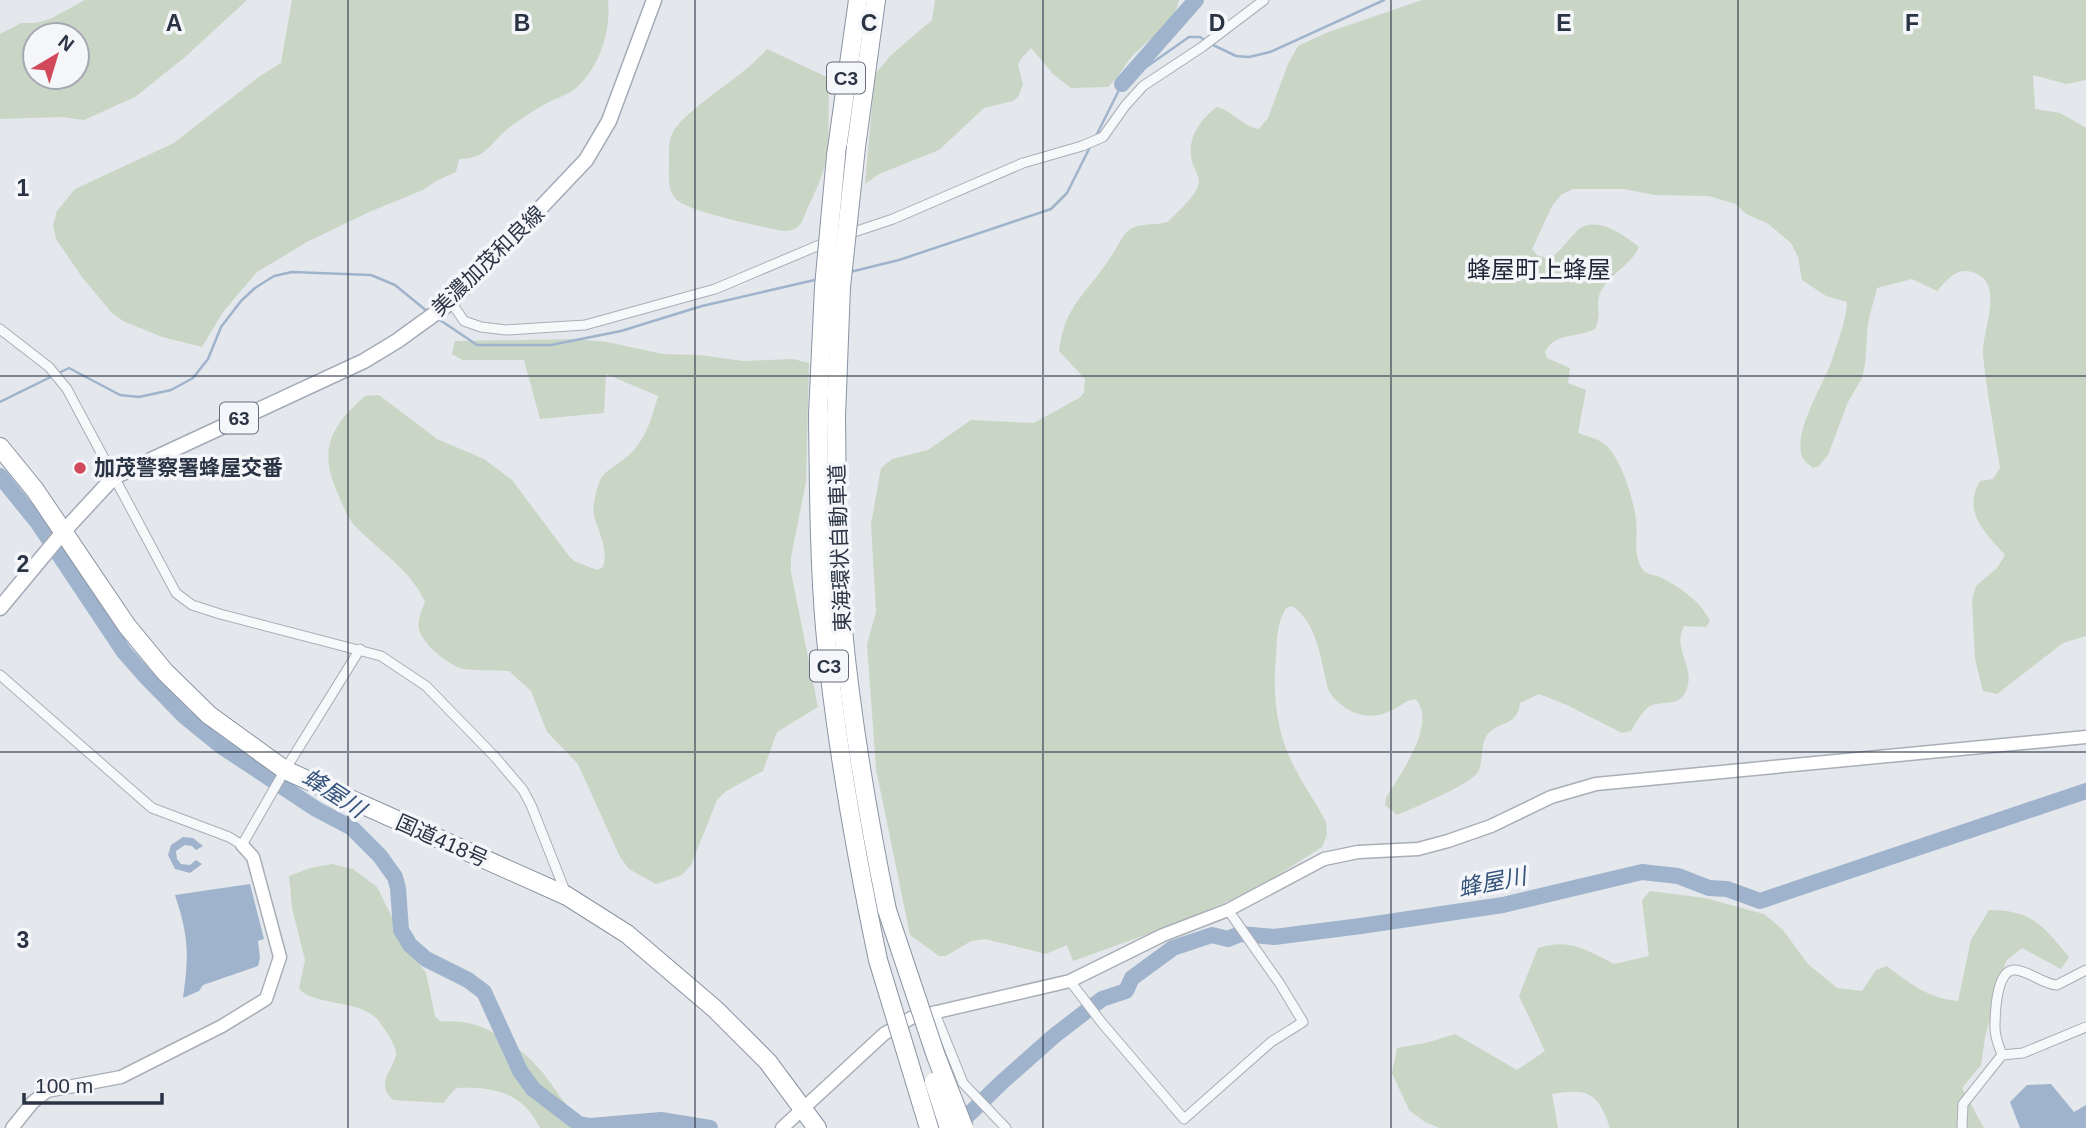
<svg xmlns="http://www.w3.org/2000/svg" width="2086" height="1128" viewBox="0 0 2086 1128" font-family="Arial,'Noto Sans JP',sans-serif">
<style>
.green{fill:#c9d6c5;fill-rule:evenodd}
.water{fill:#9fb4cc}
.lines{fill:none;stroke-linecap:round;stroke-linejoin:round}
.stream{stroke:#9fb4cc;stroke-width:2.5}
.river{stroke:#9fb4cc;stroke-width:16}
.street-casing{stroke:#a9aeb7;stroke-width:11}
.secondary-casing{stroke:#a9aeb7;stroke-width:15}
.primary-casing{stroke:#a3abb8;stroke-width:17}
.highway-casing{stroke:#8b94a3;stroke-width:20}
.street{stroke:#f7f8fa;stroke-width:9}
.secondary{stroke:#fff;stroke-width:12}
.primary{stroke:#fff;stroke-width:14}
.highway{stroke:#fff;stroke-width:18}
.highway-bridge-casing{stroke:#8b94a3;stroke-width:20;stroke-linecap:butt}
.highway-bridge{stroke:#fff;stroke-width:18}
.grid{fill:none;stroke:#2b3445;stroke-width:2;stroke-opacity:0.55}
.poi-dot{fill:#d1495b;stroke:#f4f6f9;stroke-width:2.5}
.labels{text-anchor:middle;stroke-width:7;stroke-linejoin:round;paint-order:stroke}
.shield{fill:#f4f6f9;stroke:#676e7b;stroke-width:2}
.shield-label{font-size:19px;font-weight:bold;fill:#2b3445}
.street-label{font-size:21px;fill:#2b3445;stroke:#f4f6f9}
.poi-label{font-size:21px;font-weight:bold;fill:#2b3445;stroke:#f4f6f9;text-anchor:start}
.water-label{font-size:23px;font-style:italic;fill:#34527a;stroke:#f4f6f9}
.quarter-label{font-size:24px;fill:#1d2536;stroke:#f4f6f9}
.grid-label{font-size:23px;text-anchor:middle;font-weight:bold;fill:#2b3445;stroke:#f4f6f9;stroke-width:7;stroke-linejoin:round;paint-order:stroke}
</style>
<rect width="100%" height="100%" fill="#e4e7ec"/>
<g class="green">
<path d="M85 0H247L185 57 135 97 84 120 62 117 0 119V34L21 23H35L50 19ZM35 35H77V77H35Z"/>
<path d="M292 0H608C611 32 600 66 576 88 568 95 556 98 547 103 535 109 523 118 511 126 490 142 488 159 459 159L456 172 436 181 423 190 369 212 307 242 257 272 223 312 202 347 162 337 123 321 111 312 82 277 56 239 53 225 57 211 75 189 174 143 260 76 281 63Z"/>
<path d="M935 0H1179C1174 27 1145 40 1129 60 1122 70 1117 79 1108 87L1071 88 1053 74 1031 48C1013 67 1018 61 1023 84L1018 97 1013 101 984 108 939 150 879 174 865 184 875 74 891 55 932 20Z"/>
<path d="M1422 0H2086V80L2066 84 2033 75 2035 109 2060 113 2086 128V636L2063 643 1997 694 1983 691 1975 659 1972 600 1976 586 1997 568 2005 555C1985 532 1962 513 1980 481L1993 479 2000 468C1994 430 1987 393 1983 355 1981 331 2007 282 1972 272 1956 267 1946 281 1937 291L1912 279 1877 288 1868 322 1865 365 1862 378 1848 402 1828 455 1819 466 1813 468C1809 465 1804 461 1802 456 1793 431 1824 384 1832 360 1838 341 1846 321 1847 302L1826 296 1802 280 1798 257 1791 243 1767 223 1746 214 1736 204 1708 196 1655 195 1624 189H1573L1561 195 1552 206 1532 249 1537 255 1549 259C1560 252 1567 241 1576 232 1594 213 1624 235 1639 247 1631 266 1606 275 1599 296 1596 306 1602 313 1595 329 1577 338 1555 332 1545 352L1547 358 1570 368 1568 383 1586 390 1578 433C1586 436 1596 438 1603 443 1620 454 1634 500 1636 520 1638 536 1633 552 1641 567 1645 576 1656 574 1664 579 1681 588 1702 603 1710 621L1706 627 1684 626C1671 651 1698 667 1685 693 1677 709 1657 698 1646 709 1640 715 1635 724 1631 731L1622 733 1567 705 1539 694 1520 703C1517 728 1500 719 1487 735 1480 745 1484 761 1478 772 1470 785 1413 808 1397 815L1385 805 1386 798C1399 776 1439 722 1415 699 1405 700 1400 707 1390 711 1376 718 1361 717 1347 709 1339 703 1332 698 1328 689 1321 662 1318 623 1292 606L1286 608C1277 623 1277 638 1276 655 1273 685 1275 717 1285 746 1294 772 1313 797 1326 822L1327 835 1322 847 1256 889 1165 928 1073 961 1067 945 1046 954 985 939 971 941 946 956H939L910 935 876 769 867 644 876 612 871 524 881 468 892 459 928 450 971 420 1034 423 1079 398 1084 393 1085 379 1059 351C1065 304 1086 295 1110 258 1116 250 1121 237 1128 231 1139 221 1157 227 1169 221 1178 211 1194 198 1198 186 1201 179 1196 171 1193 165 1185 141 1199 120 1217 107 1233 111 1243 127 1259 129L1268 118 1288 64 1298 46 1326 33Z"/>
<path d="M767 49 829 78 828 157 819 183 801 223C796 230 790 231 782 231 762 226 685 212 675 198 667 188 669 174 669 162 669 149 668 136 677 126 704 96 741 79 767 49Z"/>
<path d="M577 339 607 342 663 354 700 355 743 361 793 359 809 363 806 482 791 557V572L818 707 777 732 763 771 726 791 717 800 691 865 682 875 656 884 629 869 620 857 578 764 547 732 531 691 509 671C494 670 478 671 464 669 449 666 422 644 419 629 417 620 422 610 425 602 411 570 379 551 356 527 347 518 343 505 338 494 318 450 330 427 365 396L379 395 437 439 484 459 512 480 569 556 574 561 597 570 603 567C609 549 598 532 594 515 592 507 596 492 599 483 602 471 621 463 630 454 646 439 652 417 658 396L606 374 604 413 540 419 524 360H462L452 354 455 341Z"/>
<path d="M332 864 353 869 377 887 408 949 426 973 435 1016 440 1021C447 1022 455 1021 462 1022 490 1025 525 1051 543 1073 561 1096 569 1116 599 1128H540C522 1091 493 1087 456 1088L443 1103 393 1100C375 1083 392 1072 396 1055 398 1048 381 1022 375 1017 354 999 310 1005 299 988L305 960 292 908 289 876 310 868Z"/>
<path d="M1650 891 1705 898 1764 914 1783 930 1808 964 1837 988 1862 991 1876 970 1887 966C1908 983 1930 999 1958 1001L1971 940 1989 910C2033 910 2043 926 2069 957L2061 969 2022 948 2006 961 1985 1037 1981 1065 1962 1088 1984 1128H1610C1598 1092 1588 1088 1552 1094L1558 1128H1440L1425 1122 1409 1110 1392 1073 1397 1048 1426 1043 1455 1034 1517 1070 1545 1051 1519 996 1538 948C1570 938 1586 950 1614 964L1649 956 1642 900Z"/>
</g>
<g class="water">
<path d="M183 837 193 838 203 846 196 850 192 846 185 845 176 851 177 859 181 864 190 865 196 860 202 864 190 873 175 869 168 855 171 845Z"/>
<path d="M250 884 264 939 258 941 260 958 258 966 203 985 199 991 183 998C189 954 189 938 175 895Z"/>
<path d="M2051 1084 2074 1112 2086 1105V1128H2020L2010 1102 2027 1085Z"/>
</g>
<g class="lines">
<g class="stream">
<path d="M1211 44 1236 56 1249 57 1270 52 1384 0"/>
<path d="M1096 136 1122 84 1189 37H1200L1206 41"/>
<path d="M850 272 899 260 1051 209 1067 193 1091 145"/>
<path d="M437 318 477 345H551L621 331 702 306 819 279"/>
<path d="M0 402 69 368 120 395 139 397 171 390 193 378 208 359 221 327 241 301 255 288 274 276 292 272 371 275 395 285 428 312"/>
</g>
<g class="river">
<path d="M1122 84 1196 0"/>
<path d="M0 476 38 523 124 652 146 677 184 716 221 746 316 809 352 828 380 856 395 877 398 888 401 930 410 945 426 959 468 980 484 992 520 1071 533 1089 579 1124 590 1126 661 1120 710 1128"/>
<path d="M953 1128 961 1122 1001 1083 1054 1036 1102 999 1126 991 1132 978 1173 948 1212 935 1228 939 1240 934 1274 937 1361 926 1503 905 1642 872 1678 876 1709 888 1727 889 1760 901 2086 791"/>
</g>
<defs>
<g id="street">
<path d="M845 235 893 219 1023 163 1082 146 1103 137 1125 106 1143 86 1202 47 1264 0"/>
<path d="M451 302 464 321 481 327 506 330 585 325 715 289 829 241"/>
<path d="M0 329 49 367 67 389 176 593 192 605 220 614 381 656 426 686 495 757 523 790 531 805 567 896"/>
<path d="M0 675 152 808 229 837 242 845 285 770 360 649"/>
<path d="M1070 981 1102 1023 1184 1119 1271 1042 1303 1022 1280 984 1228 910"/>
<path d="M934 1011 963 1083 1006 1128"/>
<path d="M2002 1055C1999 1046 1995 1038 1995 1028 1995 1014 1996 969 2015 970 2030 971 2042 984 2057 985L2086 970"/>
<path d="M1962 1128 1963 1104 2002 1055 2023 1053 2086 1027"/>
</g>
<g id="secondary">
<path d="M12 1128 33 1102 47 1091 121 1077 222 1026 266 999 280 957 253 857 242 845"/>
<path d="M782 1128 884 1034 911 1018 1070 981 1163 935 1228 910 1324 859 1358 852 1418 849 1448 841 1491 826 1551 797 1596 784 2086 737"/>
</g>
<path id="primary" d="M0 608 64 531 114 477 364 361 397 341 451 302 586 160 609 121 654 0"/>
<g id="highway">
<path d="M856 147 876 0"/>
<path d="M836 156 858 0"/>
<path d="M818 415C819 486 819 558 825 628 835 740 855 850 878 960"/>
<path d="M836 416C837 487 836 559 843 630 852 724 868 817 887 910"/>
<path d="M0 447 35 490 127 626 165 672 209 715 285 770 567 896 627 934 715 1009 768 1062 817 1128"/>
</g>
</defs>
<use href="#street" class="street-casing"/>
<use href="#secondary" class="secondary-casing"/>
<use href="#primary" class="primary-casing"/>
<use href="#highway" class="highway-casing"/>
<use href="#street" class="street"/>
<use href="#secondary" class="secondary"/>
<use href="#primary" class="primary"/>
<use href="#highway" class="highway"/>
<defs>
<g id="highway-bridge">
<path d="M818 415 824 287 836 156"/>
<path d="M836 416 841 287 856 147"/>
<path d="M887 910 936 1056 964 1128"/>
<path d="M878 960 929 1128"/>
<path d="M934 1082 949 1128"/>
</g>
</defs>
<use href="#highway-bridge" class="highway-bridge-casing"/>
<use href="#highway-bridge" class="highway-bridge"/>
</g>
<path class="grid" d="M348 0V1128M695 0V1128M1043 0V1128M1391 0V1128M1738 0V1128M0 376H2086M0 752H2086"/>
<circle class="poi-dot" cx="80" cy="468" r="7"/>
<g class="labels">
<g class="shield">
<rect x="827" y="62.5" width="38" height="31" rx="5"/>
<rect x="220" y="402.5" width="38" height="31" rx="5"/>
<rect x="810" y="650.5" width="38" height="31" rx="5"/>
</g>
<g class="shield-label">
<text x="846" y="85">C3</text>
<text x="239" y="425">63</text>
<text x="829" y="673">C3</text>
</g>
<g class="street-label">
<text transform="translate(488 261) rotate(-44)" y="7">美濃加茂和良線</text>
<text transform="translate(840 548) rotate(-92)" y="7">東海環状自動車道</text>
<text transform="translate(442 841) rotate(24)" y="7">国道418号</text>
</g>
<g class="poi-label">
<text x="94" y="475">加茂警察署蜂屋交番</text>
</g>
<g class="water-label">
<text transform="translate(334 793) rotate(33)" y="8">蜂屋川</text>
<text transform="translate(1492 882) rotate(-11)" y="8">蜂屋川</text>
</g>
<g class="quarter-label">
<text x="1539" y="278">蜂屋町上蜂屋</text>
</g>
</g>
<g class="grid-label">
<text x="174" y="31">A</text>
<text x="522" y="31">B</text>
<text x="869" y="31">C</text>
<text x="1217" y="31">D</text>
<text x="1564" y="31">E</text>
<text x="1912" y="31">F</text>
<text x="23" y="196">1</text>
<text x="23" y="572">2</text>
<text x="23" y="948">3</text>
</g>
<g transform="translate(56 56) rotate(38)"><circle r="33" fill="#f4f6f9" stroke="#a4a8b1" stroke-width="2"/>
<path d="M0-5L12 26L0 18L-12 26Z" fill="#d1495b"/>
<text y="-10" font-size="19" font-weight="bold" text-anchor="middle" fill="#2b3445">N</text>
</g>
<path d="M24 1093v10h138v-10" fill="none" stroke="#2b3445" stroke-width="3.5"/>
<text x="35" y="1093" font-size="21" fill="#2b3445" stroke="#f4f6f9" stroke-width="5" paint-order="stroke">100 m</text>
</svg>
